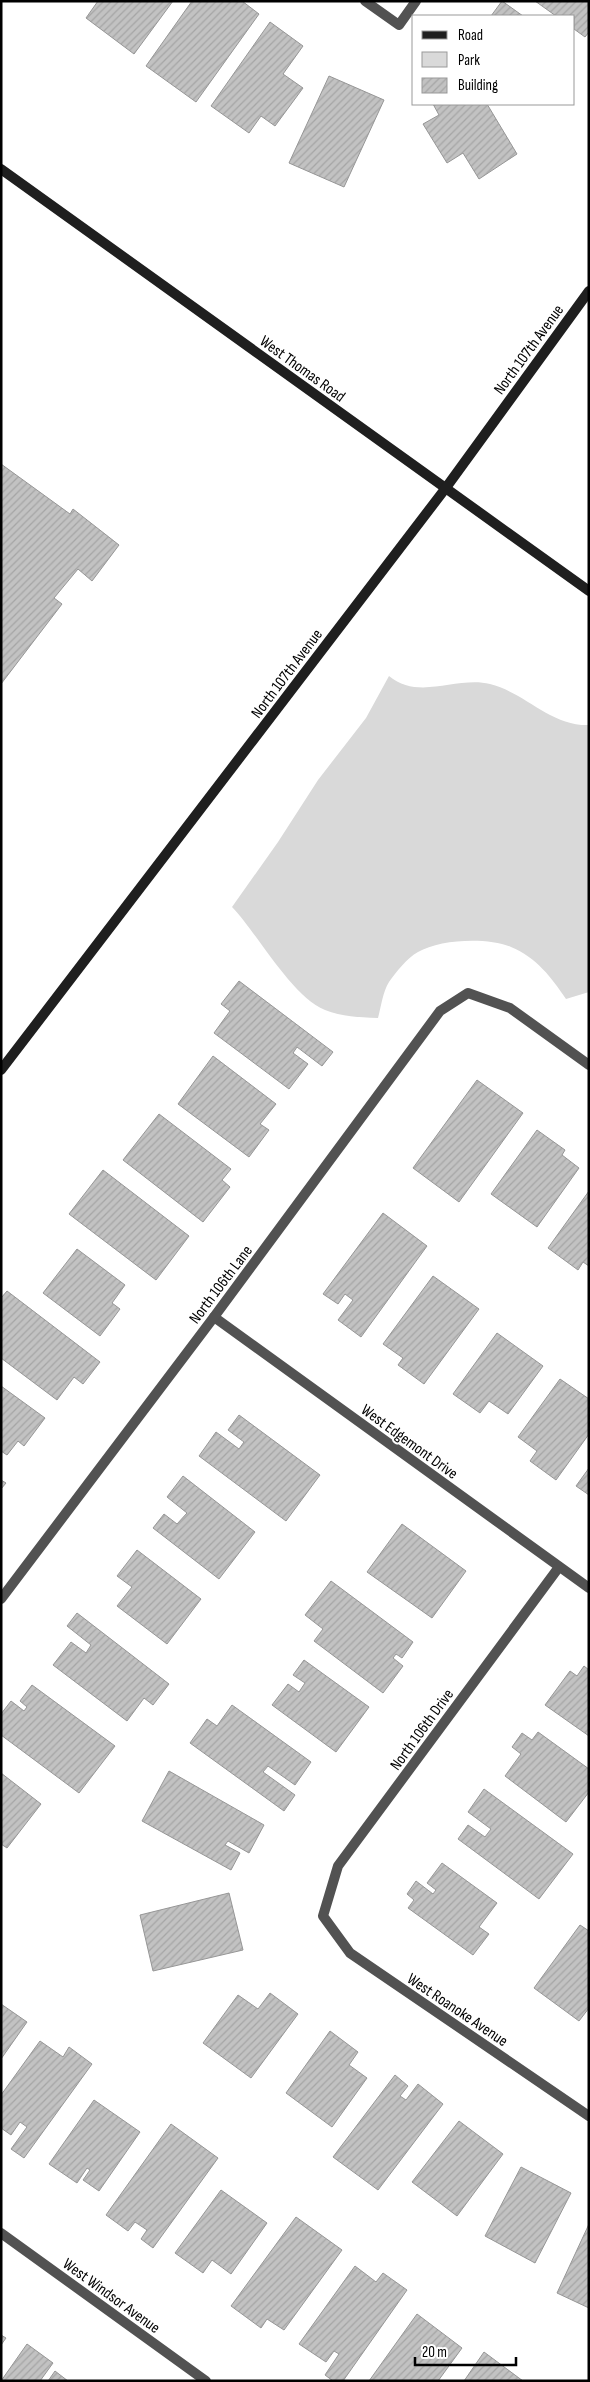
<svg xmlns="http://www.w3.org/2000/svg" width="590" height="2382" viewBox="0 0 590 2382" font-family="'Sofia Sans Condensed',sans-serif">
<style>
.green{fill:#d9d9d9}
.building{fill:url(#building-hatch);stroke:#969696}
.lines{fill:none;stroke-linecap:round;stroke-linejoin:round}
.minor{stroke:#525252;stroke-width:10}
.secondary{stroke:#1f1f1f;stroke-width:10}
.labels{text-anchor:middle;stroke-width:4;stroke-linejoin:round;paint-order:stroke}
.street-label{font-size:16px;fill:#000;stroke:#fff}
</style>
<defs>
<pattern id="building-hatch" width="6" height="6" patternUnits="userSpaceOnUse" patternTransform="scale(1.25)"><rect width="6" height="6" fill="#c2c2c2"/><path d="M-1 1l2-2M0 6l6-6M5 7l2-2" fill="none" stroke="#a5a5a5"/></pattern>
</defs>
<rect width="100%" height="100%" fill="#fff"/>
<path class="green" d="M389 676C419 701 456 676 490 684 526 693 550 726 589 725V992L566 999C552 978 536 957 511 947 488 937 440 939 418 952 407 958 397 971 389 982 383 991 381 1007 378 1018 359 1017 342 1017 325 1010 291 996 258 934 232 907L278 842 318 780 366 718Z"/>
<g class="building">
<path d="M98 1H173L134 54 86 18Z"/>
<path d="M192 1H242L259 14 196 102 146 66Z"/>
<path d="M502 1 523 16H491Z"/>
<path d="M535 1H589V32L585 37 574 29V16H556Z"/>
<path d="M270 22 303 46 283 74 303 88 275 126 261 116 249 133 211 106Z"/>
<path d="M329 76 384 100 344 187 289 163Z"/>
<path d="M433 104H487L517 154 479 179 463 153 447 163 423 124 439 115Z"/>
<path d="M1 464 70 514 73 509 119 545 92 581 78 569 54 598 62 604 1 684Z"/>
<path d="M239 981 333 1052 322 1066 297 1047 293 1053 308 1064 289 1089 214 1033 230 1011 221 1004Z"/>
<path d="M213 1056 276 1104 260 1124 269 1130 249 1157 178 1104Z"/>
<path d="M477 1080 523 1113 459 1202 413 1168Z"/>
<path d="M159 1114 231 1169 222 1180 230 1187 203 1222 123 1160Z"/>
<path d="M537 1130 565 1150 562 1155 579 1168 537 1227 491 1194Z"/>
<path d="M103 1170 189 1236 156 1280 69 1214Z"/>
<path d="M589 1191V1266L583 1262 578 1270 548 1248Z"/>
<path d="M383 1213 427 1246 361 1337 338 1320 353 1300 345 1294 338 1304 323 1294Z"/>
<path d="M77 1249 125 1285 112 1303 120 1309 100 1336 43 1293Z"/>
<path d="M433 1276 479 1309 424 1384 398 1365 403 1358 383 1344Z"/>
<path d="M7 1291 100 1362 83 1384 74 1377 57 1400 1 1358V1298Z"/>
<path d="M497 1333 543 1366 508 1414 489 1401 480 1413 453 1394Z"/>
<path d="M560 1379 589 1399V1434L556 1480 530 1461 537 1451 518 1437Z"/>
<path d="M1 1386 45 1418 24 1446 18 1441 7 1455 1 1451Z"/>
<path d="M239 1415 320 1475 286 1521 199 1456 216 1432 239 1449 244 1442 228 1430Z"/>
<path d="M589 1468V1495L576 1486Z"/>
<path d="M183 1476 255 1532 219 1579 153 1528 164 1514 177 1524 187 1513 167 1497Z"/>
<path d="M1 1480 6 1483 1 1489Z"/>
<path d="M402 1524 466 1571 432 1618 367 1572Z"/>
<path d="M137 1550 201 1599 167 1644 117 1606 132 1587 117 1576Z"/>
<path d="M331 1581 413 1642 402 1658 396 1654 393 1658 403 1666 383 1693 314 1641 323 1629 305 1615Z"/>
<path d="M77 1613 169 1684 153 1705 144 1698 127 1721 53 1665 71 1642 86 1653 91 1645 67 1626Z"/>
<path d="M304 1660 369 1707 336 1752 272 1705 288 1684 299 1692 305 1683 293 1675Z"/>
<path d="M584 1666 589 1670V1736L545 1705 570 1671 577 1676Z"/>
<path d="M32 1685 115 1746 79 1793 1 1735V1714L11 1701 24 1711 27 1707 20 1701Z"/>
<path d="M232 1705 311 1762 295 1785 268 1766 263 1772 295 1795 284 1811 190 1743 207 1719 217 1726Z"/>
<path d="M538 1732 589 1769V1792L566 1822 505 1776 521 1754 512 1747 522 1733 532 1740Z"/>
<path d="M169 1771 264 1825 249 1853 228 1841 225 1845 240 1853 231 1870 142 1821Z"/>
<path d="M1 1773 41 1804 7 1848 1 1844Z"/>
<path d="M484 1789 573 1854 539 1899 458 1839 468 1825 485 1837 491 1829 468 1812Z"/>
<path d="M442 1863 497 1903 479 1927 489 1934 473 1955 408 1908 414 1900 407 1894 416 1881 433 1894 436 1890 427 1883Z"/>
<path d="M229 1893 243 1950 153 1971 140 1915Z"/>
<path d="M580 1925 589 1931V2008L579 2021 534 1988Z"/>
<path d="M270 1993 298 2014 251 2078 203 2043 238 1995 258 2009Z"/>
<path d="M1 2004 27 2022 1 2059Z"/>
<path d="M330 2031 358 2052 349 2065 367 2078 332 2127 286 2093Z"/>
<path d="M40 2041 63 2057 69 2047 92 2064 24 2158 11 2149 27 2127 20 2122 11 2135 1 2128V2095Z"/>
<path d="M395 2075 408 2086 400 2096 406 2100 418 2084 443 2104 378 2190 333 2157Z"/>
<path d="M94 2100 140 2132 99 2191 83 2180 90 2170 87 2168 77 2183 49 2164Z"/>
<path d="M459 2121 503 2154 457 2216 412 2182Z"/>
<path d="M171 2124 218 2158 153 2248 141 2239 147 2230 135 2222 128 2231 106 2215Z"/>
<path d="M521 2167 571 2193 535 2263 485 2236Z"/>
<path d="M221 2190 267 2223 231 2274 212 2260 203 2273 175 2253Z"/>
<path d="M296 2217 342 2250 284 2330 267 2319 261 2328 231 2306Z"/>
<path d="M589 2224V2308L557 2293Z"/>
<path d="M355 2266 376 2282 383 2273 407 2290 343 2381H333L325 2375 339 2354 334 2351 326 2362 299 2344Z"/>
<path d="M417 2314 462 2348 438 2381H369Z"/>
<path d="M1 2335 6 2338 1 2345Z"/>
<path d="M27 2344 53 2363 40 2381H1Z"/>
<path d="M484 2352 523 2381H464Z"/>
<path d="M55 2371 68 2381H48Z"/>
</g>
<g class="lines">
<g class="minor">
<path d="M365 1 399 25 416 1"/>
<path d="M214 1317 589 1588"/>
<path d="M559 1567 338 1866 323 1916 350 1953 589 2116"/>
<path d="M1 1599 214 1317 440 1011 468 993 510 1008 589 1065"/>
<path d="M1 2233 206 2381"/>
</g>
<g class="secondary">
<path d="M1 169 589 591"/>
<path d="M1 1070 445 489 589 291"/>
</g>
</g>
<g class="labels">
<g class="street-label">
<text transform="translate(528 349) rotate(-54)" y="6">North 107th Avenue</text>
<text transform="translate(303 368) rotate(36)" y="6">West Thomas Road</text>
<text transform="translate(286 673) rotate(-53)" y="6">North 107th Avenue</text>
<text transform="translate(220 1284) rotate(-53)" y="6">North 106th Lane</text>
<text transform="translate(410 1441) rotate(36)" y="6">West Edgemont Drive</text>
<text transform="translate(421 1729) rotate(-54)" y="6">North 106th Drive</text>
<text transform="translate(458 2009) rotate(34)" y="6">West Roanoke Avenue</text>
<text transform="translate(112 2295) rotate(36)" y="6">West Windsor Avenue</text>
</g>
</g>
<rect width="590" height="2382" fill="none" stroke="#000000" stroke-width="5"/>
<rect x="412" y="15" width="162" height="90" fill="#ffffff" stroke="#999999"/>
<rect x="422" y="31" width="25" height="8" fill="#1f1f1f" stroke="#999999"/>
<text x="458" y="40" font-size="15" fill="#000000">Road</text>
<rect x="422" y="52" width="25" height="15" fill="#d9d9d9" stroke="#999999"/>
<text x="458" y="65" font-size="15" fill="#000000">Park</text>
<rect x="422" y="78" width="25" height="15" fill="url(#building-hatch)" stroke="#999999"/>
<text x="458" y="90" font-size="15" fill="#000000">Building</text>
<path d="M415 2357v8h101v-8" fill="none" stroke="#000000" stroke-width="2.5"/>
<text x="422" y="2357" font-size="15" fill="#000000" stroke="#ffffff" stroke-width="4" paint-order="stroke">20 m</text>
</svg>
